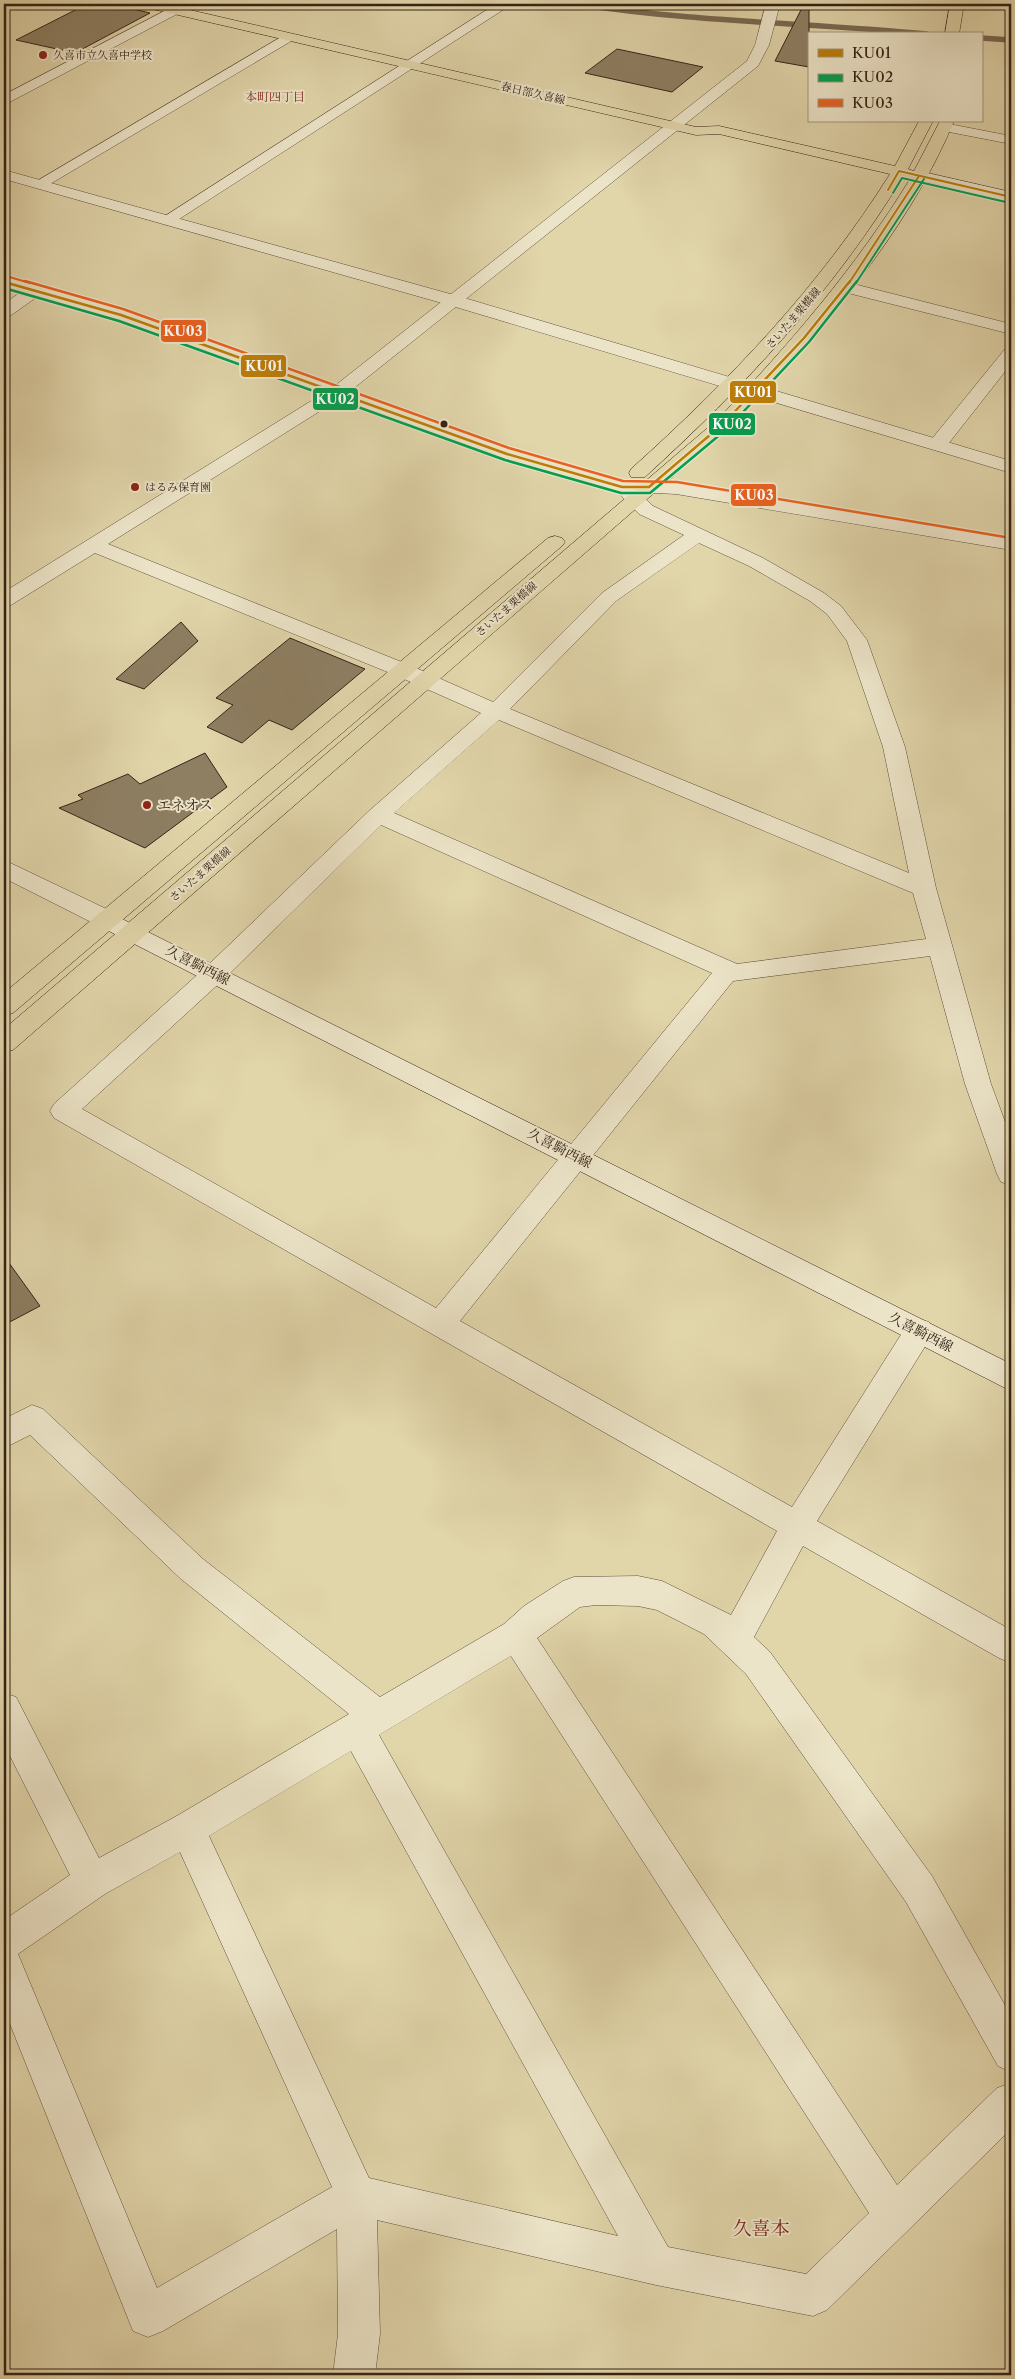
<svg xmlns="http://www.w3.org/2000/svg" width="1015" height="2379" viewBox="0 0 1015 2379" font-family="'Libre Caslon Text','Noto Serif JP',serif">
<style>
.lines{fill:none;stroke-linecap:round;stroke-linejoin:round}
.stream{stroke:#796951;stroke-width:5.5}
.building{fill:#8e7f63;stroke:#352216}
.minor-casing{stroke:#604f3b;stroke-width:1}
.tertiary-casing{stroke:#604f3b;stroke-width:1}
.secondary-casing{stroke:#352216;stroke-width:1}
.primary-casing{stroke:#352216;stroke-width:1}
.minor{fill:#ece4c8;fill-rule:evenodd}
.tertiary{fill:#ece4c8;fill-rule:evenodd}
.secondary{fill:#ece4c8;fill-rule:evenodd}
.primary{fill:#e1d5aa;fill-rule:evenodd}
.bus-1-far1-casing{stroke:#ece4c8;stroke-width:4}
.bus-1-casing{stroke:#ece4c8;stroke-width:5}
.bus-2-far1-casing{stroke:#ece4c8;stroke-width:4}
.bus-2-casing{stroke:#ece4c8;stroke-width:5}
.bus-3-far1-casing{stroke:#ece4c8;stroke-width:4}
.bus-3-casing{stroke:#ece4c8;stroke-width:5}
.bus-1-far1{stroke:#bd7e07;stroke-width:2}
.bus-1{stroke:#bd7e07;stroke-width:2.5}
.bus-2-far1{stroke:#039f4e;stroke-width:2}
.bus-2{stroke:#039f4e;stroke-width:2.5}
.bus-3-far1{stroke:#e96221;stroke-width:2}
.bus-3{stroke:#e96221;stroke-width:2.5}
.poi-dot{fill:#8f2418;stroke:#ece4c8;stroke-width:2}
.bus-dot{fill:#352216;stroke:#ece4c8;stroke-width:2}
.labels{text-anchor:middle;stroke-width:4;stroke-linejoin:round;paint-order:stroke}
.far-poi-label{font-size:11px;fill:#352216;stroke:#ece4c8;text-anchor:start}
.far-street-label{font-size:11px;fill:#352216;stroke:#ece4c8}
.far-neighbourhood-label{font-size:12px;fill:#7a1f14;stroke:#ece4c8}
.poi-label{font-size:14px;fill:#352216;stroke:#ece4c8;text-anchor:start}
.street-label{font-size:14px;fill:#352216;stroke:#ece4c8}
.near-quarter-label{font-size:19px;fill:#7a1f14;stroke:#ece4c8}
.line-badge{stroke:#ece4c8;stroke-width:2}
.badge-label{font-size:14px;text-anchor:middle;font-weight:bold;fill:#fff}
</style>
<rect width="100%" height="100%" fill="#e1d5aa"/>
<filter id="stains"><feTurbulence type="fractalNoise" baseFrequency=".004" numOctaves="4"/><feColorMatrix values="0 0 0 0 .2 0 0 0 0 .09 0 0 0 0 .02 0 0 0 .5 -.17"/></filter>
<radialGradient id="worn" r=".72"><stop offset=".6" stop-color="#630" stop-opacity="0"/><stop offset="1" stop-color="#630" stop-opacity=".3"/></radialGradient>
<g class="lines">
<g class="stream">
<path d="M577 4C693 22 811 23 927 34"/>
<path d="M981 38 1011 40"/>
</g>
</g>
<g class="building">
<path d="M87 4H112L150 13 75 53 16 40Z"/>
<path d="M804 4H809V67L775 61Z"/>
<path d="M617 49 703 67 672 92 585 73Z"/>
<path d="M181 622 198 641 144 689 116 679Z"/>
<path d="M290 638 365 669 292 730 269 720 242 743 207 727 233 705 216 698Z"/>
<path d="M205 753 227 787 145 848 59 808 83 799 78 795 128 774 140 784Z"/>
<path d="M4 1256 40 1306 4 1325Z"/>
</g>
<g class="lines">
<defs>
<g id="minor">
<path d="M496 4H512L173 223 167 225 159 220Z"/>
<path d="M766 4H780L769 45 758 66 344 396 108 544 409 665 493 702 602 593 684 535 639 514 613 487 615 483H629L653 506 763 558 824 593 841 606 867 640 905 747 936 888 991 1084 1011 1138V1185L1001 1182 997 1174 965 1084 930 956 733 981 460 1321 792 1507 909 1322 919 1319 929 1322 934 1331 929 1340 817 1521 1011 1630V1663L999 1658 803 1546 754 1637 770 1652 932 1876 1011 2016V2072L998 2066 906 1902 746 1674 704 1634 657 1610 638 1606 596 1605 580 1607 537 1638 897 2185 997 2088 1011 2083V2129L827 2310 813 2316 656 2285 377 2220 380 2334 375 2375H333L338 2334 337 2229 163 2331 148 2337 133 2331 4 2009V1920L70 1875 4 1744V1693L16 1697 99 1858 175 1817 349 1714 181 1579 30 1435 4 1448V1419L32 1405 43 1409 203 1559 380 1697 504 1624 524 1606 563 1581 574 1577 638 1576 662 1581 731 1615 777 1531 54 1118 50 1111 54 1104 206 967 370 810 481 713 395 675 95 553 11 605 4 607V592L332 388 747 61 755 45ZM699 543 749 566 810 601 827 614 847 641 883 747 909 873 510 709 616 601ZM499 720 913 893 926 939 737 964 394 813ZM381 825 712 973 436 1308 82 1109 224 979ZM511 1656 869 2213 806 2274 668 2247 379 1735ZM351 1751 618 2236 369 2178 209 1836ZM180 1852 332 2187 157 2288 18 1954 105 1894Z"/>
<path d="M174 6 181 10 179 13 4 105V95Z"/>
<path d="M288 33 295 37 293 40 45 187 40 189 32 184Z"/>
<path d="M944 123 1011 136V144L939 130 937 127 939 124Z"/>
<path d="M846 282 1011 324V334L840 291 838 287 840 283Z"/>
<path d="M35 285 41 286 43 290 41 294 10 316 4 317V304L29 286Z"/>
<path d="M1011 348V364L945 448H931L929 444 931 440 1005 349Z"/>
</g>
<g id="tertiary">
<path d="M176 4H192L179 13H169L167 10Z"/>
<path d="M4 170 461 297 1011 461V473L449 305 4 179Z"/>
<path d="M4 277 127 311 514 450 623 481 676 482 1011 538V550L676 494 615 491 500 458 115 319 4 287Z"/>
<path d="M4 860 117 914 120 920 117 926 108 928 99 926 4 878Z"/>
</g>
<g id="secondary">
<path d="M919 171 1011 192V202L914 179 911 176Z"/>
<path d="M108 912 1011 1364V1391L99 926 96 920 99 914Z"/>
</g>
<g id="primary">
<path d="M142 4H164L696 127 719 126 895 166 919 121H933L908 169 914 171 940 121H954C907 235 814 339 730 427L13 1050 4 1052V1029L718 419C789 345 856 267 910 179L903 177C832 293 745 386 645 477H631L629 473 631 469C730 380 819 287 890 174L719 134 696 135 148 8Z"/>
<path d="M950 4H964L959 34H945Z"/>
<path d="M555 536 562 538 565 542 562 546 13 1013 4 1016V993L548 538Z"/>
</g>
</defs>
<use href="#minor" class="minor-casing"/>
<use href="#tertiary" class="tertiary-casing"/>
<use href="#secondary" class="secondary-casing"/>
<use href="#primary" class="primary-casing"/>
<use href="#minor" class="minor"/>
<use href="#tertiary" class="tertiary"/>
<use href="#secondary" class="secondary"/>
<use href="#primary" class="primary"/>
<defs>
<g id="bus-1-far1">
<path d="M888 190 899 171 1011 197"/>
<path d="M4 282 6 283"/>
<path d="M849 283 919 176"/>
</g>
<path id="bus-1" d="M4 282 121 315 507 454 622 487H649L724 423 804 338 850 281"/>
<g id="bus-2-far1">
<path d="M893 193 902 178 1010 203"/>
<path d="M856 283 924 179"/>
</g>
<path id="bus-2" d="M4 288 119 321 505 460 621 493H650L728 428 809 342 857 281"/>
<path id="bus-3-far1" d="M6 276 30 283"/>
<path id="bus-3" d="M25 281 123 309 509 448 623 481 677 482 1011 538"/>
</defs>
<use href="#bus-1-far1" class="bus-1-far1-casing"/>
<use href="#bus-1" class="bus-1-casing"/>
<use href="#bus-2-far1" class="bus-2-far1-casing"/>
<use href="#bus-2" class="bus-2-casing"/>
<use href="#bus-3-far1" class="bus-3-far1-casing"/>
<use href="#bus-3" class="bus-3-casing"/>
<use href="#bus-1-far1" class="bus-1-far1"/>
<use href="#bus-1" class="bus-1"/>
<use href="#bus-2-far1" class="bus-2-far1"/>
<use href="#bus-2" class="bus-2"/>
<use href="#bus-3-far1" class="bus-3-far1"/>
<use href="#bus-3" class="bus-3"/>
</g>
<g class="poi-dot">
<circle cx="43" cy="55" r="5"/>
<circle cx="135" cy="487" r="5"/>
<circle cx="147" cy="805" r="5"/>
</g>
<circle class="bus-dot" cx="444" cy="424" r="4.5"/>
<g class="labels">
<g class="far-poi-label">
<text x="53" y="59">久喜市立久喜中学校</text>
<text x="145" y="491">はるみ保育園</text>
</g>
<g class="far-street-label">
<text transform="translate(533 93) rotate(13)" y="4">春日部久喜線</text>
<text transform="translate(793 318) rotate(-49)" y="4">さいたま栗橋線</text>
<text transform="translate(506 609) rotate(-41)" y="4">さいたま栗橋線</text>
<text transform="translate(200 874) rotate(-41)" y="4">さいたま栗橋線</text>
</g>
<g class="far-neighbourhood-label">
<text x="275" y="101">本町四丁目</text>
</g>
<g class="poi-label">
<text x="157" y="810">エネオス</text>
</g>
<g class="street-label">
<text transform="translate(198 965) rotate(27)" y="5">久喜騎西線</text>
<text transform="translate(560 1148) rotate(27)" y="5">久喜騎西線</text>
<text transform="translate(921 1332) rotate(27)" y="5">久喜騎西線</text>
</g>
<g class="near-quarter-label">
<text x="761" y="2235">久喜本</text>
</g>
</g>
<g class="line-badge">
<rect x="160" y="319" width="47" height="24" rx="5" fill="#e96221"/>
<rect x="240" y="354" width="47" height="24" rx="5" fill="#bd7e07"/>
<rect x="729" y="380" width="48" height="24" rx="5" fill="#bd7e07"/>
<rect x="312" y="387" width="47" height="24" rx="5" fill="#039f4e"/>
<rect x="708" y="412" width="48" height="24" rx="5" fill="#039f4e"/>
<rect x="730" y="483" width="47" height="24" rx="5" fill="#e96221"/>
</g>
<g class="badge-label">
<text x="183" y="336">KU03</text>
<text x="264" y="371">KU01</text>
<text x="753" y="397">KU01</text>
<text x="335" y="404">KU02</text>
<text x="732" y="429">KU02</text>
<text x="754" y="500">KU03</text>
</g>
<rect width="1015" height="2379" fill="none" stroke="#e1d5aa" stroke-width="20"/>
<rect x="5" y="5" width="1005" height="2369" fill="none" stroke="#352216" stroke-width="2.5"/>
<rect x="10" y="10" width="995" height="2359" fill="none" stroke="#352216"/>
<rect x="808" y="32" width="175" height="90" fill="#ece4c8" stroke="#a39681"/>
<rect x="818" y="49" width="25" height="8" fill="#bd7e07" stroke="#a39681"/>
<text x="852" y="58" font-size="15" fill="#352216">KU01</text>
<rect x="818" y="74" width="25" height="8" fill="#039f4e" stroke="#a39681"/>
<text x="852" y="82" font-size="15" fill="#352216">KU02</text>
<rect x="818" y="99" width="25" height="8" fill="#e96221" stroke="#a39681"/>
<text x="852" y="108" font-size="15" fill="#352216">KU03</text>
<rect width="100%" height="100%" filter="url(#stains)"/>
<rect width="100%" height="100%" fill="url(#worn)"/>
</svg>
